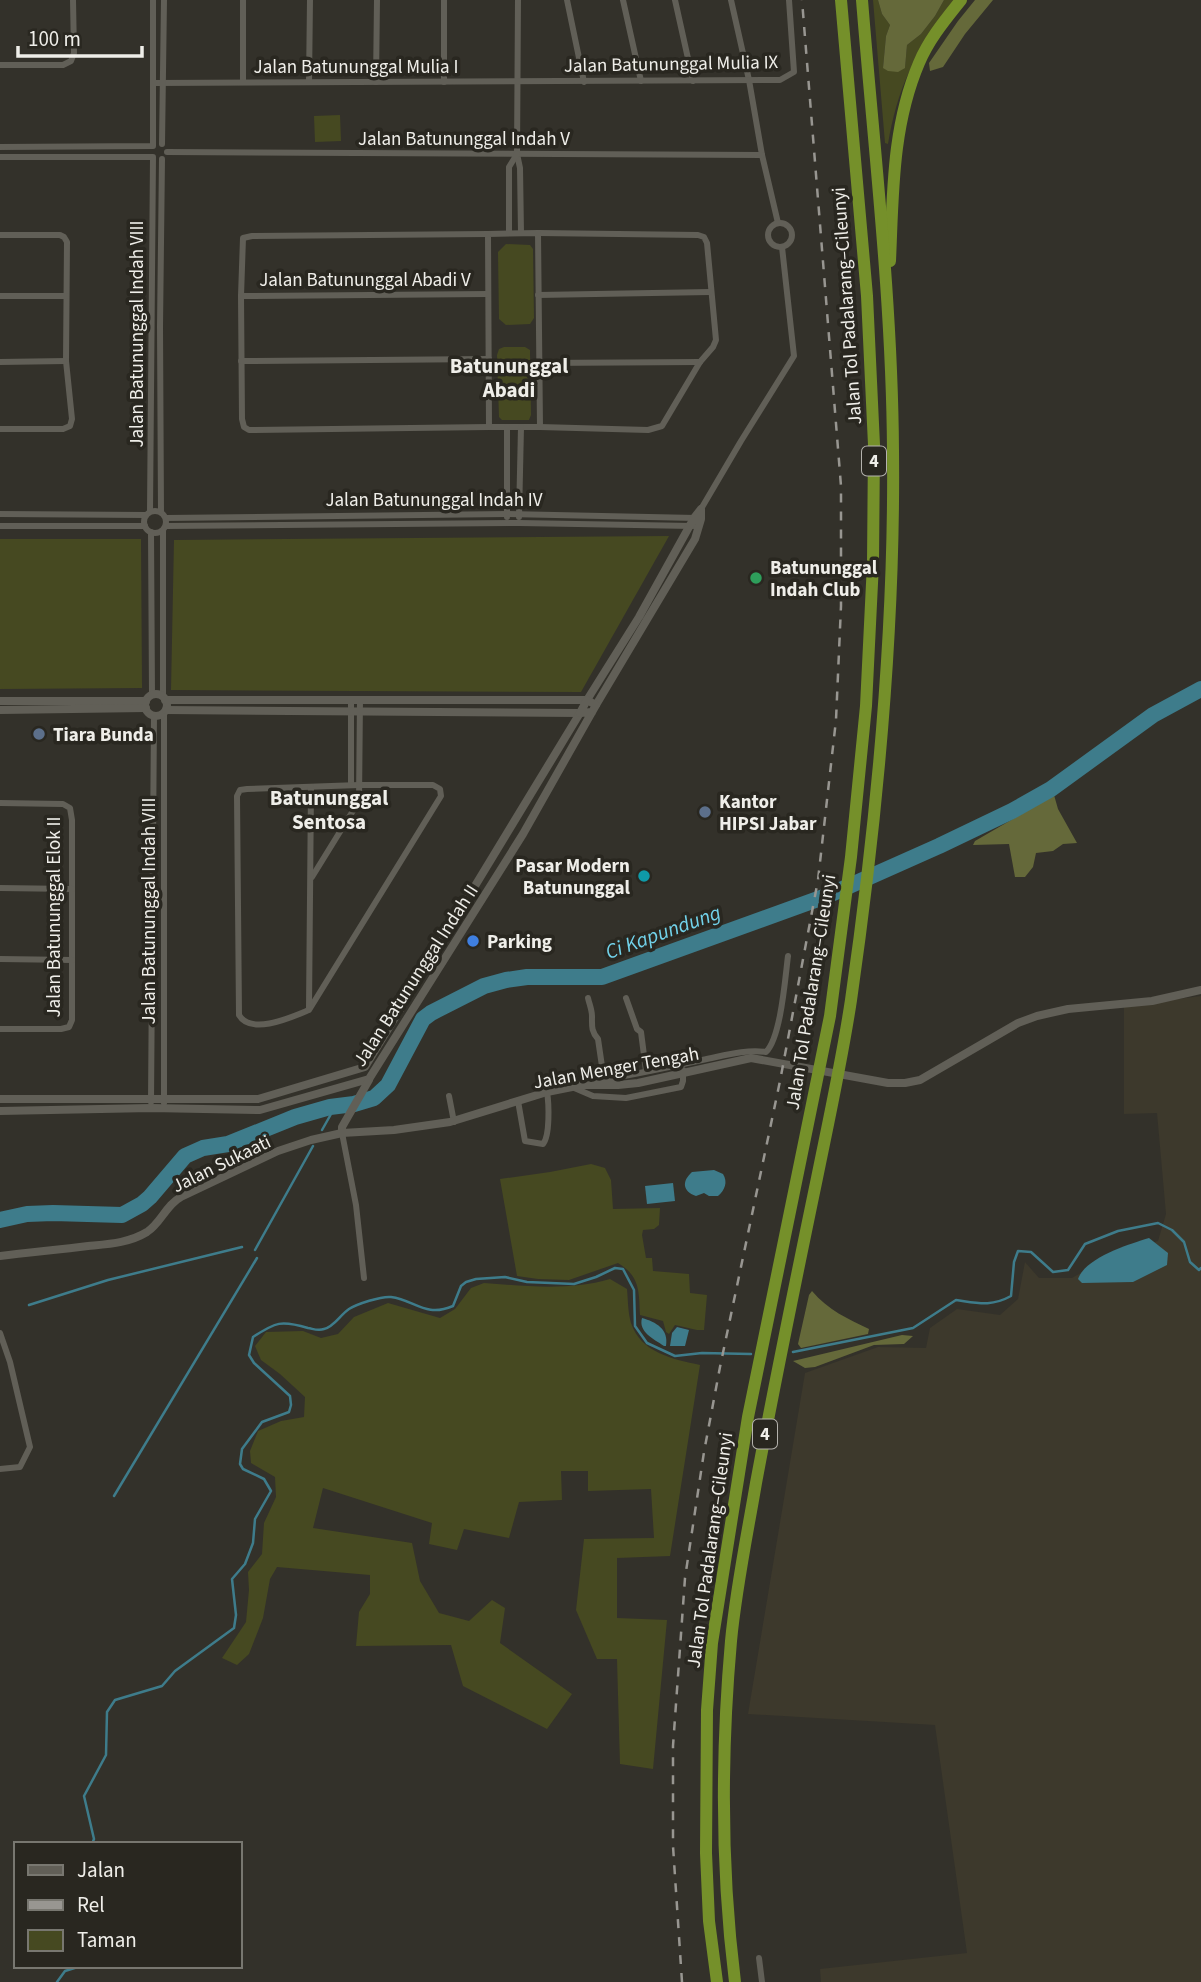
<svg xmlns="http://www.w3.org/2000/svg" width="1201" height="1982" viewBox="0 0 1201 1982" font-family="'Source Sans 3',sans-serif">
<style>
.built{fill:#3d392c}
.green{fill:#464921}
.forest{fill:#65693a}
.water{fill:#3e7c8b}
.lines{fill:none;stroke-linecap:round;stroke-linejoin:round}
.stream{stroke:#3e7c8b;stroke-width:2.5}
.river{stroke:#3e7c8b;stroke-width:16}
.minor{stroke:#615f57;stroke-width:6}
.tertiary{stroke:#615f57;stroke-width:8}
.motorway{stroke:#75902a;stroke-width:12}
.rail{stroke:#989691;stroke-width:2.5;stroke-dasharray:9 9;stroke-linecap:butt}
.leisure-dot{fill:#2e9e5b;stroke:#292720;stroke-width:2.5}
.service-dot{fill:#5c6f8a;stroke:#292720;stroke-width:2.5}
.culture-dot{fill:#0f9aa8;stroke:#292720;stroke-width:2.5}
.shop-dot{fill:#3f7fe0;stroke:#292720;stroke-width:2.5}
.labels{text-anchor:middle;stroke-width:7;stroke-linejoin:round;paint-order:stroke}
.shield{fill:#292720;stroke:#b4b2ad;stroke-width:2}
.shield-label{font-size:18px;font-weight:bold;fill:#efeee9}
.street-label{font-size:19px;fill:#efeee9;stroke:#292720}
.poi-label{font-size:19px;font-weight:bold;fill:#efeee9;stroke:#292720;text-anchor:start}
.neighbourhood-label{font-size:21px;font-weight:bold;fill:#efeee9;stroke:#292720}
.water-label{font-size:21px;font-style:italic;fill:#72d3eb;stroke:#292720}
</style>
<rect width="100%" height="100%" fill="#33312a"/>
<path class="built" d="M1201 996V1982H821L820 1969 967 1953 935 1725 748 1714 805 1373 878 1347 926 1348 930 1328 957 1309 1000 1315 1018 1299 1025 1262 1039 1278H1072L1112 1255 1158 1241 1166 1214 1157 1113 1124 1114V1006Z"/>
<g class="green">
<path d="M873 0H878L882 14 890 25 886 36 883 68 905 67 907 45 921 34 935 16 944 0H954C940 23 922 46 910 70 899 93 892 119 888 144L885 143Z"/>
<path d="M340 115 341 141 315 142 314 116Z"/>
<path d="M506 244 530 245 533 249 534 318 530 324 506 325 499 319 498 252Z"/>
<path d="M504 347H525L530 350 531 415 529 420H502L499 417 497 355 499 349Z"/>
<path d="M669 536 581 692 171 690 174 540Z"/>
<path d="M0 539H141L142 688 0 689Z"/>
<path d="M591 1164 605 1168 611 1180 613 1209 660 1208 659 1225 654 1229 643 1230 642 1235 646 1258H652L653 1271 689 1274 690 1293 707 1295 704 1330H697L675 1325 669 1334 666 1332 663 1321 640 1315C639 1292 640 1276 618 1263L569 1280 538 1279 517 1276 500 1179 550 1172Z"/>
<path d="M610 1279 627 1289C628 1300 628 1313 631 1323 641 1353 673 1359 700 1365L670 1556 617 1558V1618L667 1620 653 1769 620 1764 617 1659H597L576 1610 584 1539 654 1538 651 1489 588 1491V1471H561L562 1500 519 1502 509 1538 464 1529 457 1550 429 1544 432 1523 323 1488 313 1528 412 1543 420 1581 439 1613 469 1621 492 1600 505 1608 500 1643 572 1694 547 1729 463 1686 451 1645 356 1646 359 1612 370 1594V1575L277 1567 270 1579 263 1618 249 1654 237 1665 222 1658 246 1622 249 1590 248 1572 262 1554 264 1523 276 1497 275 1477 251 1463 250 1451 258 1431 281 1421 304 1417 305 1397 280 1374 261 1360 255 1346 266 1332 303 1331 321 1338 338 1334 354 1317 388 1303 440 1318 455 1309 471 1288 484 1283C526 1286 569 1291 610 1279Z"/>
</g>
<g class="forest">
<path d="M878 0H944L935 16 921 34 907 45 905 68 898 72 888 71 883 68 886 36 890 25 882 14Z"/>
<path d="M975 0H993L965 34 943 67 930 71 929 63 958 21Z"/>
<path d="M1054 795 1058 809 1077 843 1063 844 1053 851 1036 853 1033 867 1025 877H1015L1009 844 973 845 975 841Z"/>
<path d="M812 1291C828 1310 848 1319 869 1329L868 1334 801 1348 798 1344 809 1295Z"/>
<path d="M902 1335 913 1336 904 1344 874 1345 815 1367 805 1368 793 1361Z"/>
</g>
<g class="water">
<path d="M714 1170 723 1174C728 1182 725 1190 718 1196H709L704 1193 696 1196C682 1191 682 1181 692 1172Z"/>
<path d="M673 1183 675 1201 647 1204 645 1186Z"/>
<path d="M1149 1238 1168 1253 1167 1265 1133 1282 1082 1283 1078 1279C1085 1258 1129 1244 1149 1238Z"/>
<path d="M642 1318C656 1322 669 1329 666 1346H664C654 1339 638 1332 642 1318Z"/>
<path d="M677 1327 689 1330 685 1346H670L672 1333Z"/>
</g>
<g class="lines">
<g class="stream">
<path d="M322 1130 335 1107"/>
<path d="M255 1250 313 1146"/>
<path d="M29 1305 108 1280 242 1247"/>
<path d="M793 1352 913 1328 956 1300C978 1303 991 1307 1011 1296L1014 1262 1018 1251 1031 1252 1053 1272 1068 1270 1085 1244 1118 1231 1158 1223 1172 1230 1184 1242 1190 1262 1199 1270 1201 1268"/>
<path d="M114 1496 257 1258"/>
<path d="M92 1844 94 1839 84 1796 106 1755 107 1712 115 1700 162 1686 175 1671 234 1628 236 1615 232 1579 245 1564 253 1543 255 1519 271 1491 264 1479 243 1469 240 1464 242 1449 262 1422 289 1412 291 1405 290 1396 254 1363 249 1355 253 1337C276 1322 281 1320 308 1328 314 1329 318 1331 324 1329 334 1327 340 1315 349 1309 357 1304 381 1296 391 1297 415 1300 425 1318 453 1306L461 1286 466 1282 476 1279 505 1277 527 1282 574 1284 596 1277 615 1268 623 1269 634 1290 635 1326 647 1343 675 1356 702 1353 751 1354"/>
<path d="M57 1982 65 1971 81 1966"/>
</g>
<path class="river" d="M0 1220 27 1214 53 1213 122 1215 142 1204 150 1197 185 1156 203 1148 228 1144 295 1117 330 1107 354 1104 374 1098 388 1085 423 1019 431 1013 484 986 506 980 527 977H602L829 895 939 846 1012 811 1051 789 1153 715 1201 689"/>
<g class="minor">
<path d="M518 0 517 154 520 168 521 233"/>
<path d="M567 0 584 82"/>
<path d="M623 0 641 81"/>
<path d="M675 0 693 81"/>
<path d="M731 0 749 80 762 155 778 223"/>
<path d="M0 65H63L71 61 74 53 73 0"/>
<path d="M243 82V0"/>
<path d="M309 82 310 0"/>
<path d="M376 82 377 0"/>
<path d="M444 82V0"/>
<path d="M154 83 780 80 794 72 789 0"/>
<path d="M162 144 164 0"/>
<path d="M0 147 153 146V0"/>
<path d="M167 152 762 155"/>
<path d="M0 157H153L150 511"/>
<circle cx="780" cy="235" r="12"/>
<path d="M509 233V167L517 154"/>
<path d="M538 233 698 235 704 237 707 243 716 340 713 347 700 362 662 426 648 430 540 427"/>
<path d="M538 233 540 427H489L488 234Z"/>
<path d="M488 234 252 236 243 238 241 296 242 419 244 427 249 430 489 427"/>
<path d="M0 235H60L64 237 67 242 66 361 72 419 70 426 63 429H0"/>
<path d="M538 295 710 292"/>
<path d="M0 296H66"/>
<path d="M241 296 488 294"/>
<path d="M241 361 489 359"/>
<path d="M0 362 66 361"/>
<path d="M539 363 700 362"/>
<path d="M507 427V517"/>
<path d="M701 509 741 441 794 356 782 247"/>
<circle cx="155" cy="522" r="11"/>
<path d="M161 511 160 327 162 159"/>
<path d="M0 514 146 515"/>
<path d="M519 517 521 427"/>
<path d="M166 518 507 514 696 518"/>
<path d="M0 526H145"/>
<path d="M166 526 519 523 693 526"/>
<path d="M163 531V697"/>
<path d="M151 532 152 695"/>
<path d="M351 700V785"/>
<path d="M164 713V1103"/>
<path d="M359 785H433L440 789 441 796 309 1010C292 1017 251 1036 239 1015L237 796 240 790 247 789Z"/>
<path d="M0 803 63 804 70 808 72 820V1020L69 1027 61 1029H0"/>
<path d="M312 877 359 801 360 700"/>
<path d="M0 888 72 889"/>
<path d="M0 959 72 960"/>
<path d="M588 998C589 1003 592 1010 592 1016 592 1026 591 1031 598 1039L604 1080"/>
<path d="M626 998 637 1029 641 1032 646 1071"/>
<path d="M309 1008 311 787"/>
<path d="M590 1082C628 1076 665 1068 702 1060 723 1056 745 1049 766 1052 781 1037 785 979 788 956"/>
<path d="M572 1087 593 1096 626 1098 681 1087 683 1081V1070"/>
<path d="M449 1096 454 1122"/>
<path d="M518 1101 525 1141 543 1144C550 1136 549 1104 547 1092"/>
<path d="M151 1102 154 716"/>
<path d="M342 1133 356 1205 364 1278"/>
<path d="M0 1333 10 1362 30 1447 20 1467 0 1469"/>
<path d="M759 1958 762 1982"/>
</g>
<g class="tertiary">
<circle cx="156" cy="705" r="11"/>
<path d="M165 700H587L639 617 694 518 701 509V519L695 539 596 705"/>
<path d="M0 701H146"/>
<path d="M0 710 146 708"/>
<path d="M166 710 580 713"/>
<path d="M0 1099H258L365 1067 580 713"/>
<path d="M0 1111 151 1108 260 1110 369 1079 523 834 596 705 587 700 580 713 592 712"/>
<path d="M342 1133V1127L369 1080"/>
<path d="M0 1256C29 1252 59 1250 88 1246 108 1244 129 1243 147 1232 161 1223 166 1205 181 1197L278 1151 311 1140 342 1133 394 1130 450 1122 547 1092 582 1085H618L638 1083 751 1058 888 1083H905L920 1080 1018 1023 1037 1016 1068 1009 1152 1001 1201 990"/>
</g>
<g class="motorway">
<path d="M890 261C893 194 892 126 919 63 929 39 946 19 961 0"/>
<path d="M717 1982 709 1921 706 1853 707 1710 712 1643 748 1417 830 1016 851 857 866 706 873 563 874 445 867 296 841 0"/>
<path d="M735 1982C721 1870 721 1754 731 1641 736 1588 747 1536 756 1483 775 1381 796 1279 817 1178 829 1119 842 1060 851 1000 877 819 895 634 893 450 892 300 874 150 862 0"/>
</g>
<path class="rail" d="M682 1982 673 1846V1746L685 1578 704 1452 720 1367 780 1081 818 880 836 720 841 606V486L802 0"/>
</g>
<circle class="leisure-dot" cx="756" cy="578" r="7"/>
<g class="service-dot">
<circle cx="39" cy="734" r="7"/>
<circle cx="705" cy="812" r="7"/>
</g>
<circle class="culture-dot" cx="644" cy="876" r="7"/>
<circle class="shop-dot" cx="473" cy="941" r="7"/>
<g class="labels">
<g class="shield">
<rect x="862" y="446.5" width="24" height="29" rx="5"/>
<rect x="753" y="1419.5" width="24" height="29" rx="5"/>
</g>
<g class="shield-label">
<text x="874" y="467">4</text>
<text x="765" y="1440">4</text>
</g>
<g class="street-label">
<text transform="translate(671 63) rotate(-1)" y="7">Jalan Batununggal Mulia IX</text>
<text x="356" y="73">Jalan Batununggal Mulia I</text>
<text x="464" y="145">Jalan Batununggal Indah V</text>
<text x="365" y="286">Jalan Batununggal Abadi V</text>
<text transform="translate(846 306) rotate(-94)" y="7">Jalan Tol Padalarang–Cileunyi</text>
<text transform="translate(136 334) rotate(-90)" y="7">Jalan Batununggal Indah VIII</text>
<text x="434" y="506">Jalan Batununggal Indah IV</text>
<text transform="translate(148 911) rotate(-90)" y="7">Jalan Batununggal Indah VIII</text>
<text transform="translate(53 917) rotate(-90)" y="7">Jalan Batununggal Elok II</text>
<text transform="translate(415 975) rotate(-57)" y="7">Jalan Batununggal Indah II</text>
<text transform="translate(810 992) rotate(-81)" y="7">Jalan Tol Padalarang–Cileunyi</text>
<text transform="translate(616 1067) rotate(-10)" y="7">Jalan Menger Tengah</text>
<text transform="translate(221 1163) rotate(-26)" y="7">Jalan Sukaati</text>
<text transform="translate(709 1550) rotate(-82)" y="7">Jalan Tol Padalarang–Cileunyi</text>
</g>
<g class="poi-label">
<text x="770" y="574">Batununggal<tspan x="770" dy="22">Indah Club</tspan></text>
<text x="53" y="741">Tiara Bunda</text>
<text x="719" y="808">Kantor<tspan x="719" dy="22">HIPSI Jabar</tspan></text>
<text x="630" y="872" text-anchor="end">Pasar Modern<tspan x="630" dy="22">Batununggal</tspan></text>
<text x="487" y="948">Parking</text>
</g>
<g class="neighbourhood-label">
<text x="509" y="373">Batununggal<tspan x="509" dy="24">Abadi</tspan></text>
<text x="329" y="805">Batununggal<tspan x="329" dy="24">Sentosa</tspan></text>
</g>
<g class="water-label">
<text transform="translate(663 932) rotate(-20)" y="7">Ci Kapundung</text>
</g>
</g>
<rect x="14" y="1842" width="228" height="126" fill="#292720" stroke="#787770" stroke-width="2"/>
<rect x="28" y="1865" width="35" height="10" fill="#615f57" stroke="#787770" stroke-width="2"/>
<text x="77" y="1877" font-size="21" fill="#efeee9">Jalan</text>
<rect x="28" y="1900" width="35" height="10" fill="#989691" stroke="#787770" stroke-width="2"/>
<text x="77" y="1912" font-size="21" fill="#efeee9">Rel</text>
<rect x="28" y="1930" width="35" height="21" fill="#464921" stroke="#787770" stroke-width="2"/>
<text x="77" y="1947" font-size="21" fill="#efeee9">Taman</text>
<path d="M18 46v10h124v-10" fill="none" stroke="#efeee9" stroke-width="3.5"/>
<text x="28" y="46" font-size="21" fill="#efeee9" stroke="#292720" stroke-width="5" paint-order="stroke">100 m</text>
</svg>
